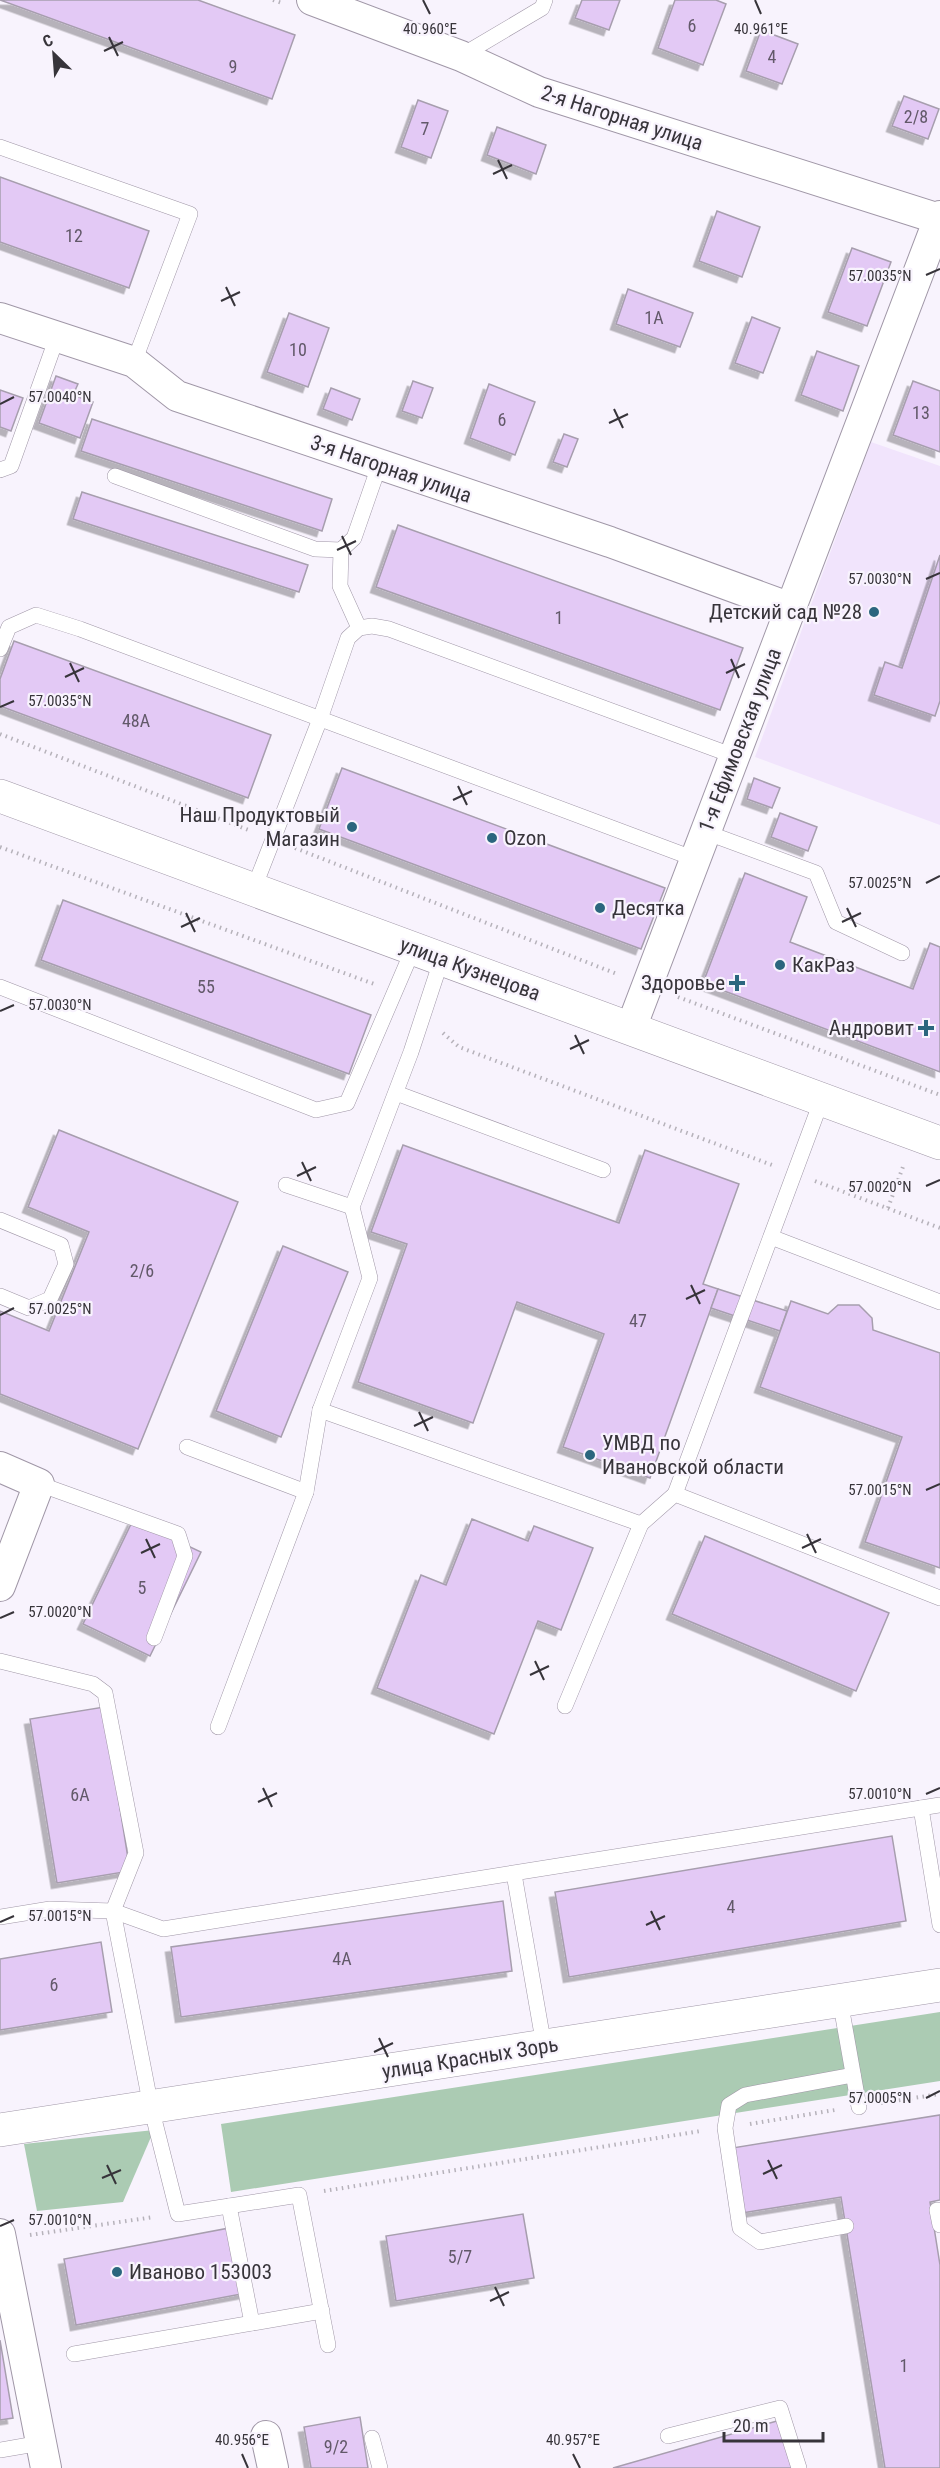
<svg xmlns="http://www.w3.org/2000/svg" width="940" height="2468" viewBox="0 0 940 2468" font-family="'Roboto Condensed',sans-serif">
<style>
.built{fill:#f1e4fc}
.green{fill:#abcbb3}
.building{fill:#e3c9f5;stroke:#a79eae;stroke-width:1.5;filter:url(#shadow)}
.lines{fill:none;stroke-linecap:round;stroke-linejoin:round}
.lane-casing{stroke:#a097a7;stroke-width:16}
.street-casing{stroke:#a097a7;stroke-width:32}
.secondary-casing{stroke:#a097a7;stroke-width:34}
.path{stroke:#b6b2ba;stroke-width:4;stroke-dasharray:1.5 4.5;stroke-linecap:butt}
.lane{stroke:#fff;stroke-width:15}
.street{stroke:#fff;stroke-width:30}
.secondary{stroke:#fff;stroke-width:33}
.ticks{fill:none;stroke:#37343a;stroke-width:2}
.poi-dot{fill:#2b667e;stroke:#f8f3fd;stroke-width:2}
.labels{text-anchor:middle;stroke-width:4.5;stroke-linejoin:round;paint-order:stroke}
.number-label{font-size:18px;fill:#625969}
.street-label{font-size:21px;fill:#37343a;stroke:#f8f3fd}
.poi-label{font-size:21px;fill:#37343a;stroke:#f8f3fd;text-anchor:start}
.ticks-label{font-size:15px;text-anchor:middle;fill:#37343a;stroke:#f8f3fd;stroke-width:4.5;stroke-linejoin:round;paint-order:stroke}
</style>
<defs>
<filter id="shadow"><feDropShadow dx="-5.5" dy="5.5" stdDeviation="0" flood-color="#0004"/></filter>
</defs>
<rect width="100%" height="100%" fill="#f8f3fd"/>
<path class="built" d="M871 442 940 466V825L755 757Z"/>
<g class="green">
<path d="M940 2012V2081L231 2192 221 2124Z"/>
<path d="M154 2130 123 2202 37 2211 24 2144Z"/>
</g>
<g class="building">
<path d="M0 0H198L295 35 272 99Z"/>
<path d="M582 0H620L609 30 575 18Z"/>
<path d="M675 0H716L726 4 703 65 658 48Z"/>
<path d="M761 30 798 44 782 84 746 71Z"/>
<path d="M904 96 939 109 928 139 892 126Z"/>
<path d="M418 100 448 111 431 158 401 147Z"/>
<path d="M497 127 546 145 536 174 487 155Z"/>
<path d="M0 177 149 231 129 288 0 242Z"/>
<path d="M717 211 760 227 742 277 699 261Z"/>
<path d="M852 248 891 262 867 326 828 312Z"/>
<path d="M628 289 693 313 680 347 616 324Z"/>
<path d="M289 313 329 328 308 387 267 372Z"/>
<path d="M752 317 780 328 763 373 735 363Z"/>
<path d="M817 351 859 366 843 411 801 395Z"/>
<path d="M56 376 78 384 73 395 93 402 80 438 39 423Z"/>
<path d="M413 381 433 388 422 418 402 411Z"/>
<path d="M913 381 940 391V452L893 435Z"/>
<path d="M489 384 535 402 515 455 470 438Z"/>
<path d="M331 388 360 399 352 420 323 409Z"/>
<path d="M0 390 23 398 11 431 0 427Z"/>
<path d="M92 419 332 499 322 531 81 451Z"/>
<path d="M564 434 578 439 567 467 553 462Z"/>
<path d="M82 492 308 565 299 592 73 519Z"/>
<path d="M398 525 743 648 720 710 376 587Z"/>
<path d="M940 555V701L935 716 874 695 885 662 902 668Z"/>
<path d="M14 641 271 735 248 798 0 706V679Z"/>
<path d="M342 768 665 888 641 949 319 829Z"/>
<path d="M754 778 780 788 772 808 747 799Z"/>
<path d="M780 813 817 827 808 851 771 837Z"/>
<path d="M745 873 807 897 790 942 913 989 930 943 940 947V1072L703 983Z"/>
<path d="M63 900 371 1015 349 1074 41 960Z"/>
<path d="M59 1130 238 1202 138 1449 0 1394V1311L49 1331 89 1232 28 1207Z"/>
<path d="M403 1145 619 1223 645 1150 739 1184 703 1284 718 1289 650 1478 563 1447 604 1334 517 1302 473 1423 358 1382 407 1244 371 1232Z"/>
<path d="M283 1246 348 1272 281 1437 216 1411Z"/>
<path d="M718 1289 787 1311 780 1331 711 1308Z"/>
<path d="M791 1301 828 1314 838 1305H859L872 1318 873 1330 940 1353V1568L865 1542 902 1437 760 1387Z"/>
<path d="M472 1519 528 1541 534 1526 593 1548 561 1630 538 1621 494 1734 377 1688 421 1575 446 1585Z"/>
<path d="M133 1520 201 1552 150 1656 83 1624Z"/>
<path d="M705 1536 889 1613 856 1691 672 1614Z"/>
<path d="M104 1707 130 1871 57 1883 30 1719Z"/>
<path d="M892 1836 906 1921 569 1977 555 1892Z"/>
<path d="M503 1901 512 1971 181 2017 171 1947Z"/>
<path d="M101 1942 112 2012 0 2030V1959Z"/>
<path d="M940 2115V2200L930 2202 940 2265V2468H885L841 2197 742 2213 732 2148Z"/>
<path d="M523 2214 534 2278 396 2301 386 2236Z"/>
<path d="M240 2226 252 2292 76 2325 64 2259Z"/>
<path d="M0 2340 13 2418 0 2420Z"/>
<path d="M360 2417 368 2468H311L304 2427Z"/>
<path d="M784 2419 798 2468H613Z"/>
</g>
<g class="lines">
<defs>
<g id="lane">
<path d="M461 56 542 8 545 0"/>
<path d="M0 147 190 214 134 362"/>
<path d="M0 470 11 466 57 337"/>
<path d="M115 476 315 549 341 550"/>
<path d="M359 628 340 586 341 550 354 538 379 466"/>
<path d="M0 649 9 627 36 615 80 629 695 859"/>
<path d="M705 832 816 873 836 922 902 953"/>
<path d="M254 888 320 719 348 638 359 628 372 626 389 629 734 756"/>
<path d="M442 958 411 1052 352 1207 370 1278 320 1410 641 1524 675 1494 940 1598"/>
<path d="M0 987 316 1110 347 1103 414 947"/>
<path d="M396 1093 603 1170"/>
<path d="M286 1185 352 1207"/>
<path d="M0 1220 61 1245 66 1264 50 1299 29 1308 0 1296"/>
<path d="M771 1237 940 1302"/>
<path d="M187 1447 306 1492"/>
<path d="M39 1484 178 1534 185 1556 154 1638"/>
<path d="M675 1494 822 1099"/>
<path d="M0 1661 93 1684 105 1693 136 1853 113 1911 151 2107 178 2214 299 2195 328 2345"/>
<path d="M565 1706 641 1524"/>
<path d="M218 1727 306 1492 320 1410"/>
<path d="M921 1808 940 1925"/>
<path d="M514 1874 544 2046"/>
<path d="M0 1917 50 1909 113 1911 163 1929 940 1805"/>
<path d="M840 2000 859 2107"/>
<path d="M229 2206 252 2323"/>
<path d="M937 2210 940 2225"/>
<path d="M846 2226 760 2242 740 2228 725 2128 729 2105 745 2095 853 2075"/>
<path d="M74 2354 322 2311"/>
<path d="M668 2436 780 2408 799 2468"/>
<path d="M372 2438 380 2468"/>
<path d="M0 2450 41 2443"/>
</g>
<g id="street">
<path d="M312 0 461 56 539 92 939 219"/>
<path d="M0 318 134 362 177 396 610 542 791 608"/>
<path d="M631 1028 940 216"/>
<path d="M0 1467 39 1484 0 1586"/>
<path d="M0 2234 46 2468"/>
<path d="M266 2436 273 2468"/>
</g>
<g id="secondary">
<path d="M0 796 940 1143"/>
<path d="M0 2130 940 1985"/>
</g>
</defs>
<use href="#lane" class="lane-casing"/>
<use href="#street" class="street-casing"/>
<use href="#secondary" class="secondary-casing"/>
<g class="path">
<path d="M273 0 282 3"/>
<path d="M0 734 251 831"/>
<path d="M0 847 374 984"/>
<path d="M295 848 617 974"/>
<path d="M678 997 940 1095"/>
<path d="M443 1033 459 1047 772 1165"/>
<path d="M815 1181 940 1228"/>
<path d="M888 1208 904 1164"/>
<path d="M881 2103 940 2094"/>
<path d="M750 2124 835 2110"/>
<path d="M324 2191 701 2131"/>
<path d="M30 2235 154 2217"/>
</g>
<use href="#lane" class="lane"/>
<use href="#street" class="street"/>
<use href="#secondary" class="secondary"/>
</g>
<path class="ticks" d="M423 0 430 14M755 0 761 14M109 37 118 56M104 51 123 42M498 160 507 179M493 174 512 165M926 275 940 269M226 287 235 306M221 301 240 292M0 404 14 397M614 409 623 428M609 423 628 414M342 536 351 555M337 550 356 541M926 579 940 573M731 659 739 678M70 663 79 682M726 673 745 664M65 677 84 668M0 707 14 701M458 786 467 805M453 800 472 791M926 883 940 876M847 908 856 927M186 913 195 932M842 922 861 913M181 927 200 918M0 1011 14 1005M575 1035 584 1054M570 1049 589 1040M302 1162 311 1181M297 1176 316 1167M926 1186 940 1180M691 1285 700 1304M686 1299 705 1290M0 1315 14 1308M419 1412 428 1431M414 1426 433 1417M926 1490 940 1484M807 1534 816 1553M146 1539 155 1558M802 1548 821 1539M141 1553 160 1544M0 1618 14 1612M535 1661 544 1680M530 1675 549 1666M263 1788 272 1807M926 1794 940 1788M258 1802 277 1793M651 1911 660 1930M0 1922 14 1916M646 1925 665 1916M379 2038 388 2057M374 2052 393 2043M926 2098 940 2091M768 2160 777 2179M107 2165 116 2184M763 2174 782 2165M102 2178 121 2170M0 2226 14 2220M495 2287 504 2306M490 2301 509 2292M242 2454 248 2468M573 2454 580 2468"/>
<g class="poi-dot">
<circle cx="874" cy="612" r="6"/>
<circle cx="352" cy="827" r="6"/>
<circle cx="492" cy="838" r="6"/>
<circle cx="600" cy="908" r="6"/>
<circle cx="780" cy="965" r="6"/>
<path d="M734 974h6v6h6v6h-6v6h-6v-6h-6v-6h6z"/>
<path d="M923 1019h6v6h6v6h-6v6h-6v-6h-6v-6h6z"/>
<circle cx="590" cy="1455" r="6"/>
<circle cx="117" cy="2272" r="6"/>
</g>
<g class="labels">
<g class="number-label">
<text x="692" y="32">6</text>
<text x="772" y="63">4</text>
<text x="233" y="73">9</text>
<text x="916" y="123">2/8</text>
<text x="425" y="135">7</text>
<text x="74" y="242">12</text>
<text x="654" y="324">1А</text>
<text x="298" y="356">10</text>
<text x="921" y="419">13</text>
<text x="502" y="426">6</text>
<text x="559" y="624">1</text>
<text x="136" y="727">48А</text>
<text x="206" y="993">55</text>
<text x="142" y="1277">2/6</text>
<text x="638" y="1327">47</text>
<text x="142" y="1594">5</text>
<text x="80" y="1801">6А</text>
<text x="731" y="1913">4</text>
<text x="342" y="1965">4А</text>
<text x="54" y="1991">6</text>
<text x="460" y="2263">5/7</text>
<text x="904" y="2372">1</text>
<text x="336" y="2453">9/2</text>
</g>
<g class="street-label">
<text transform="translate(622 118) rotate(18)" y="7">2-я Нагорная улица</text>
<text transform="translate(391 469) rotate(19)" y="7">3-я Нагорная улица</text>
<text transform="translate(740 740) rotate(-69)" y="7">1-я Ефимовская улица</text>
<text transform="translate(470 969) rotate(20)" y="7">улица Кузнецова</text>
<text transform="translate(470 2058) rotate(-9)" y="7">улица Красных Зорь</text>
</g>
<g class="poi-label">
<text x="862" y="619" text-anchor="end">Детский сад №28</text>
<text x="340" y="822" text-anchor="end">Наш Продуктовый<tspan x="340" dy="24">Магазин</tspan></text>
<text x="504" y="845">Ozon</text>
<text x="612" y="915">Десятка</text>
<text x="792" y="972">КакРаз</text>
<text x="725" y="990" text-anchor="end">Здоровье</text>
<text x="914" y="1035" text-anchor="end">Андровит</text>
<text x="602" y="1450">УМВД по<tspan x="602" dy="24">Ивановской области</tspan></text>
<text x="129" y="2279">Иваново 153003</text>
</g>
</g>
<g class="ticks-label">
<text x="430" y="34">40.960°E</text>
<text x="761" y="34">40.961°E</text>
<text x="880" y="281">57.0035°N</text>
<text x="60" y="402">57.0040°N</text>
<text x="880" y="584">57.0030°N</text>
<text x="60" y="706">57.0035°N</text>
<text x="880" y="888">57.0025°N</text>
<text x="60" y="1010">57.0030°N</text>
<text x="880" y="1192">57.0020°N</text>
<text x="60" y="1314">57.0025°N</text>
<text x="880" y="1495">57.0015°N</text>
<text x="60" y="1617">57.0020°N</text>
<text x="880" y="1799">57.0010°N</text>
<text x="60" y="1921">57.0015°N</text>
<text x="880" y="2103">57.0005°N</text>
<text x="60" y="2225">57.0010°N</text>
<text x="242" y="2445">40.956°E</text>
<text x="573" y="2445">40.957°E</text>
</g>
<g transform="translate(54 54) rotate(335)" stroke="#f8f3fd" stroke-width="4.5" paint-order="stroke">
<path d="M0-4.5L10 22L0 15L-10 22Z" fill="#37343a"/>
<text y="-9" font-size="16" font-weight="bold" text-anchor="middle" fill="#37343a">С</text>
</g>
<path d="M724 2432v9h99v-9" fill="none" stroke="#37343a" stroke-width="3"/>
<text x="733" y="2432" font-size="18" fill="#37343a" stroke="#f8f3fd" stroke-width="4.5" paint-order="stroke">20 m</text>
</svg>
